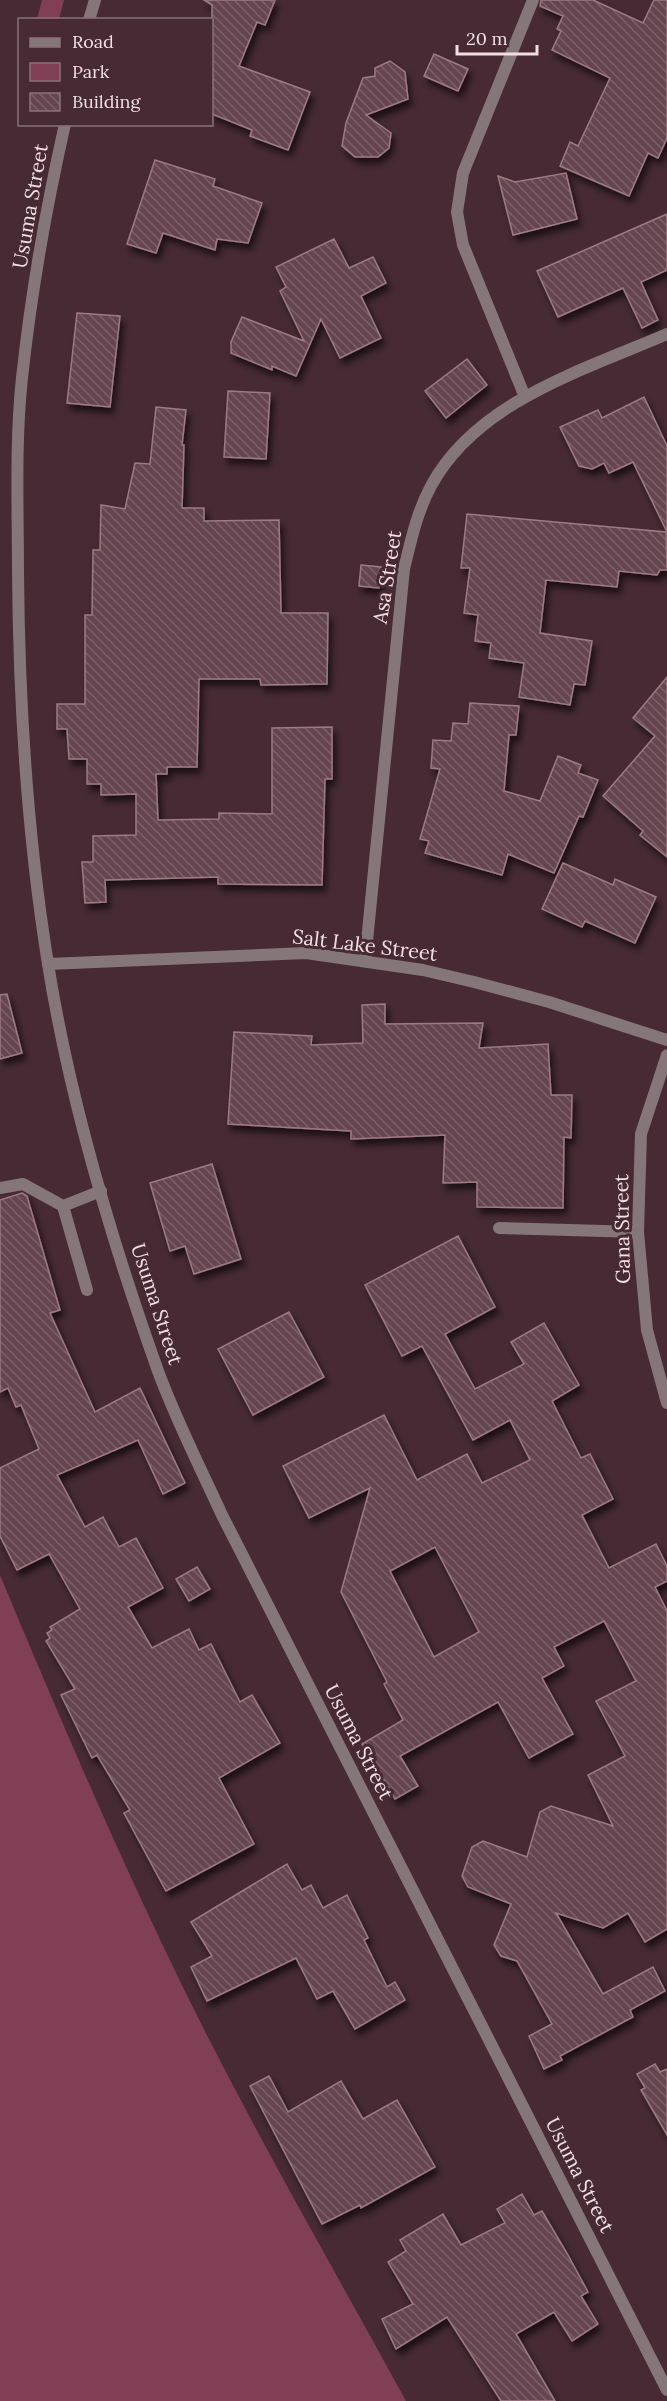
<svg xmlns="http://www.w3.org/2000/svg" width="667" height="2401" viewBox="0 0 667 2401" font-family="Lora,serif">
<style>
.green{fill:#803f55}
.building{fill:url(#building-back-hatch);stroke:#9d7a84;stroke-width:1.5;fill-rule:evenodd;filter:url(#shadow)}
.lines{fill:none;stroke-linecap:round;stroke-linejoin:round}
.lane{stroke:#85767a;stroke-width:12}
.street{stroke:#85767a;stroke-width:12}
.labels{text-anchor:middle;stroke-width:6;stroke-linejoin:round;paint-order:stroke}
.street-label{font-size:20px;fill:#f2dfe4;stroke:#472a33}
</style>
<defs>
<pattern id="building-back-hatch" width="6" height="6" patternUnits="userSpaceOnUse" patternTransform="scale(1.5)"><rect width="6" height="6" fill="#65454f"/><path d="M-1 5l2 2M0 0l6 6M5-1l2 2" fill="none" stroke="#7c5f68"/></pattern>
<filter id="shadow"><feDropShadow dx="3.5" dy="6" stdDeviation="3" flood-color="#0009"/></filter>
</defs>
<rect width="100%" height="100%" fill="#472a33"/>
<g class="green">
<path d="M42 0H64L59 19H37Z"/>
<path d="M0 1575C52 1700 106 1826 164 1948 237 2102 324 2251 406 2401H0Z"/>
</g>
<g class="building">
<path d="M204 0H275L265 25 257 22 239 66 310 92 288 150 250 136 252 130 212 114V5Z"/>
<path d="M541 0H593L643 23 654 0H667V138L658 158 648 153 629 196 560 166 570 142 578 146 610 78 552 50 561 31 557 29 563 16 540 6Z"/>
<path d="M434 54 468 69 458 91 424 76Z"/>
<path d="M390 61 405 72 408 99 366 115 391 133 389 148 378 157H355L342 146 346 123 363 78 375 76V68Z"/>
<path d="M155 160 215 179 213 186 262 203 248 243 217 239 215 250 163 233 156 253 127 244Z"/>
<path d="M566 173 577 219 513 235 498 176 515 182Z"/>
<path d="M667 214V270L641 282 658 320 642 328 623 288 558 317 537 271Z"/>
<path d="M334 239 349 268 373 257 386 283 361 296 381 338 340 358 321 319 296 376 272 366V370L231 353V342L242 317 304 341 280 291 286 287 276 267Z"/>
<path d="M77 313 120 316 110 407 67 403Z"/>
<path d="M467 359 487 385 446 418 425 391Z"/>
<path d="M228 391 270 393 266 459 224 457Z"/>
<path d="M644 397 667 446V532L633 462 609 473 604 463 592 469 579 466 560 427 598 410 602 418Z"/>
<path d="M156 407 186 410 182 445H184L182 508H204V521L279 520 281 613H328L327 684 261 685 260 679H199L197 767H167V774H156L158 820 219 819V813L272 814V728L332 727V779H325L322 885 218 884V877L105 880 106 902 85 903 82 862H93V836L136 835V794L101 795V784H87V759H69L67 729H57V704H85V615H92L93 550H100L101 505 125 509 135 463 150 464Z"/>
<path d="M467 514 666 532 667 570H660L657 575 619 571 617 587 546 580 540 633 592 641 585 685 574 684 570 705 519 697 524 663 489 658 491 643 475 641 478 615 464 613 470 568H461Z"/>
<path d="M361 565 381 567 379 588 359 586Z"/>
<path d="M667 677V857L640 835 643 831 603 796 655 736 633 718Z"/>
<path d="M470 703 519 706 516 735H509L504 791 540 801 558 756 581 765 578 773 598 780 583 817 579 816 554 873 508 854 502 875 425 853 429 841 420 839 440 769 431 768 433 740 451 741 453 723 468 724Z"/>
<path d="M563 863 613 885 615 879 656 897 635 943 585 921 582 927 542 909Z"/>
<path d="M7 994 22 1053 0 1059V995Z"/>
<path d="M385 1004V1024L483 1023 479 1048 548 1044 551 1095H572L571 1138 564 1137 563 1208 477 1207V1182L443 1183 445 1135 351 1139V1131L228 1124 234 1032 312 1036 311 1045 363 1043 362 1005Z"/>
<path d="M212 1164 241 1259 194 1274 185 1246 170 1251 150 1183Z"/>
<path d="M22 1193 27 1196 60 1310 50 1313 95 1412 140 1388 185 1483 163 1494 138 1440 57 1475 85 1527 103 1517 119 1547 136 1538 163 1588 128 1607 152 1648 189 1629 199 1650 211 1644 240 1702 252 1695 280 1743 219 1778 254 1844 166 1891 124 1813 130 1810 97 1755 92 1758 61 1695 75 1689 46 1641 50 1638 47 1633 52 1630 50 1627 80 1609 49 1554 17 1570 0 1536V1468L39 1449 21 1405 16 1407 8 1388 0 1392V1200Z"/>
<path d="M458 1236 495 1307 445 1334 475 1389 524 1364 511 1342 544 1323 579 1385 552 1401 581 1458 590 1454 613 1499 582 1515 609 1568 656 1544 667 1566V1581L655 1587 667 1611V1929L645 1942 628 1913 603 1928 556 1913 603 1994 653 1967 665 1991 630 2010 633 2017 560 2056 562 2060 544 2069 529 2036 552 2024 517 1961 501 1956 494 1945 511 1904 468 1887 462 1876 472 1847 483 1841 527 1857 540 1812 551 1806 613 1826 588 1775 625 1756 596 1701 636 1681 604 1621 554 1647 564 1666 542 1678 573 1734 529 1758 498 1702 400 1756 418 1786 395 1799 362 1744 403 1720 384 1684 387 1682 341 1592 370 1488 309 1518 283 1466 384 1415 417 1480 467 1454 482 1483 530 1460 510 1420 473 1440 422 1346 402 1356 365 1285ZM435 1547 479 1632 434 1657 390 1571Z"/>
<path d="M289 1312 324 1377 253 1415 218 1349Z"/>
<path d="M197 1567 210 1589 189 1601 176 1579Z"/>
<path d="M287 1864 302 1890 311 1885 323 1908 347 1895 368 1938 364 1940 387 1987 395 1982 405 2000 355 2029 333 1991 317 1999 296 1958 207 2001 191 1967 212 1956 191 1922Z"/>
<path d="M655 2064 660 2072 667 2069V2135L641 2090 645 2088 637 2074Z"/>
<path d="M269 2076 288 2112 341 2081 363 2119 397 2100 435 2167 361 2208 360 2205 322 2224 250 2086Z"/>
<path d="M522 2194 534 2215 542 2211 568 2255 588 2292 581 2296 598 2324 572 2341 554 2312 516 2334 555 2401H501L447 2317 396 2349 382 2319 413 2304 388 2262 406 2251 400 2240 443 2214 461 2245 505 2223 497 2209Z"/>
</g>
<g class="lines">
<g class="lane">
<path d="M0 1188 23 1184 63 1206 101 1191"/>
<path d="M63 1206 87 1290"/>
<path d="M499 1228 638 1232"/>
</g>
<g class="street">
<path d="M89 20 95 0"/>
<path d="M65 124C46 208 31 294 22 378 15 442 18 508 18 572 19 702 27 834 48 964 70 1102 111 1239 158 1371 176 1420 200 1467 222 1515L667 2390"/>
<path d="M525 397 463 245 457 212 463 173 533 0"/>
<path d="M365 961 404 569C411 540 417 512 431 486 477 401 584 370 667 334"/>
<path d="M48 964 306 953 423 970 474 982 549 1002 667 1040"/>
<path d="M667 1055 641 1134 638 1232 647 1330 667 1403"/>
</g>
</g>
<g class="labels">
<g class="street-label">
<text transform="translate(30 206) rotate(-80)" y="7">Usuma Street</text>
<text transform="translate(387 577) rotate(-81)" y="7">Asa Street</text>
<text transform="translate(365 945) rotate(7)" y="7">Salt Lake Street</text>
<text transform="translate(622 1229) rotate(-91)" y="7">Gana Street</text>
<text transform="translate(157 1304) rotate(72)" y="7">Usuma Street</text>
<text transform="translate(359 1742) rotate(63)" y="7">Usuma Street</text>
<text transform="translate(580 2175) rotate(63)" y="7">Usuma Street</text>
</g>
</g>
<rect x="18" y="18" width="195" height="108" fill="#472a33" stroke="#8b727a" stroke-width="1.5"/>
<rect x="30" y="38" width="30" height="9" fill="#85767a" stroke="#8b727a" stroke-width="1.5"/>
<text x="72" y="48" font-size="18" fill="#f2dfe4">Road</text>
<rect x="30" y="63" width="30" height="18" fill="#803f55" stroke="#8b727a" stroke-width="1.5"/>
<text x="72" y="78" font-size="18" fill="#f2dfe4">Park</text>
<rect x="30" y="93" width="30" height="18" fill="url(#building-back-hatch)" stroke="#8b727a" stroke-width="1.5"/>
<text x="72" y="108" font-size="18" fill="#f2dfe4">Building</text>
<path d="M457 45v9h80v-9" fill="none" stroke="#f2dfe4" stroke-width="3"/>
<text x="466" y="45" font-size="18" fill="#f2dfe4" stroke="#472a33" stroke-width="4.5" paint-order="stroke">20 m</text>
</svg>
